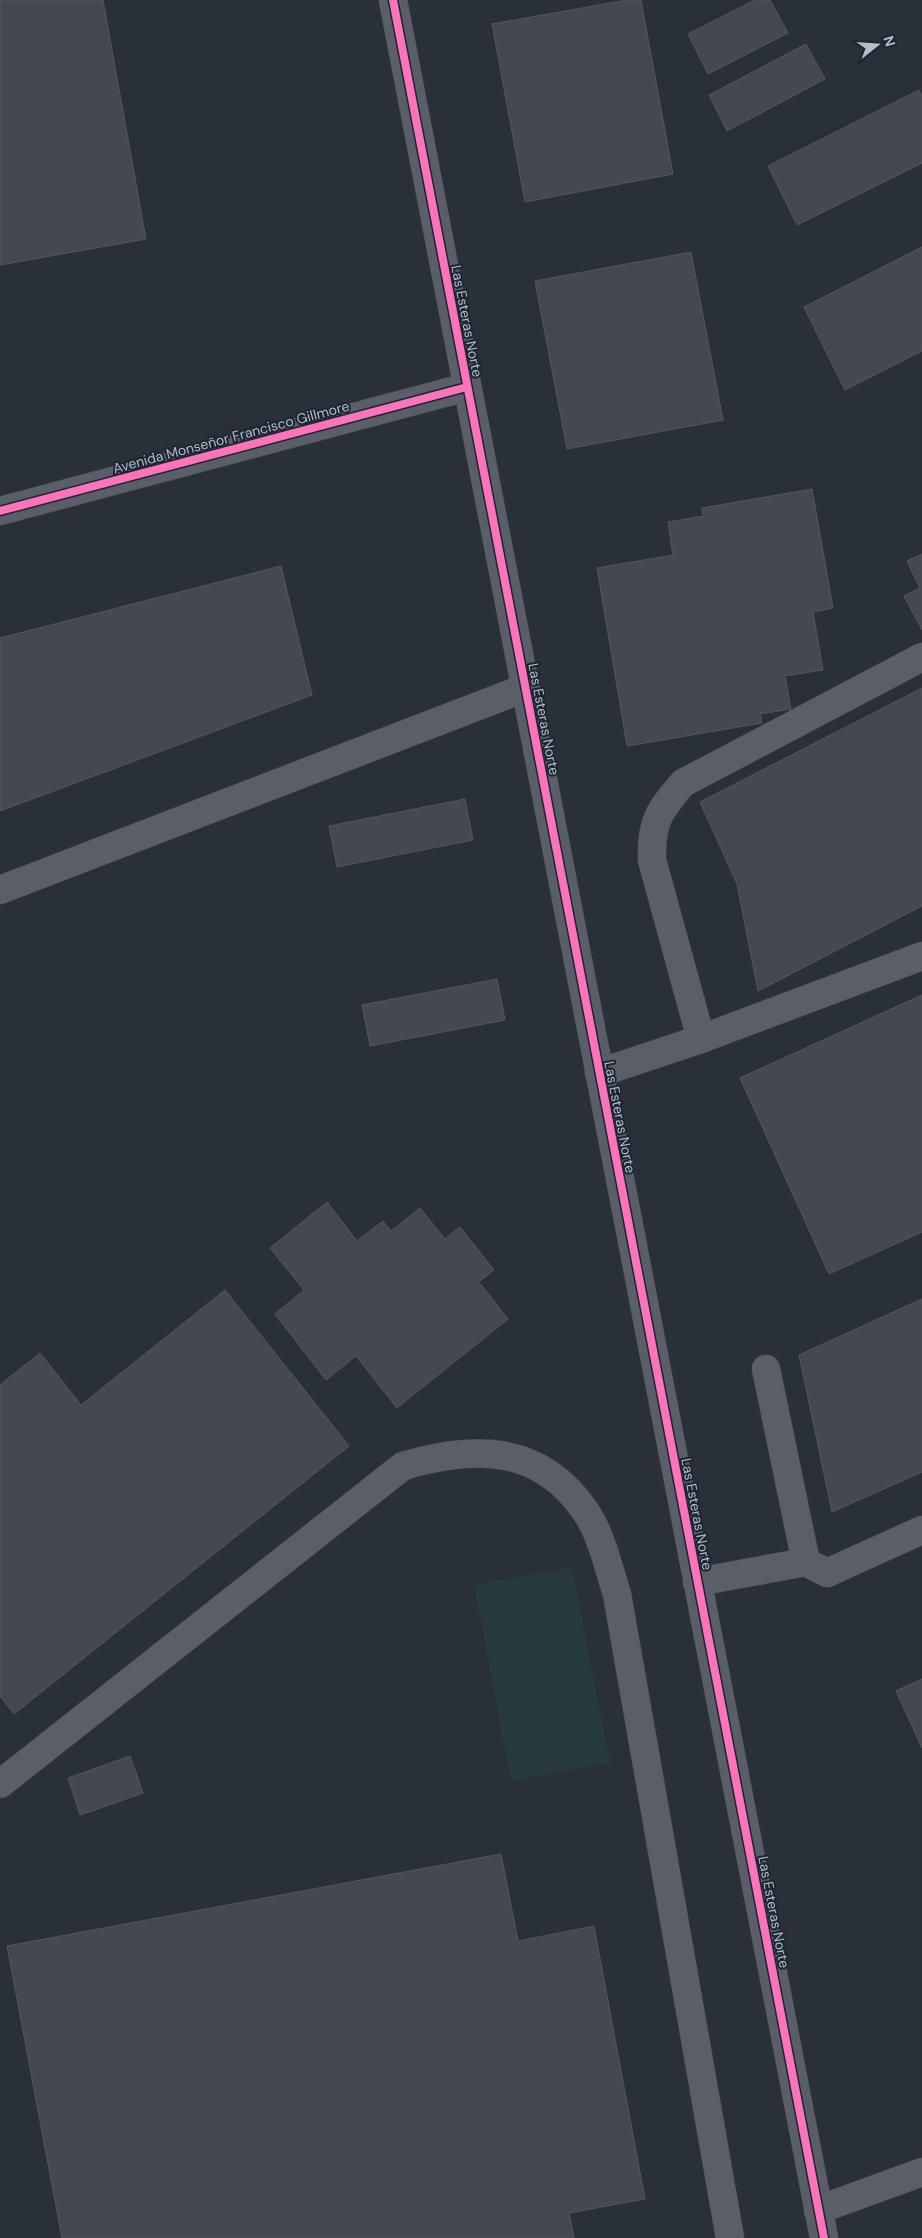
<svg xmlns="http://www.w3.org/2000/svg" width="922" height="2238" viewBox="0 0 922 2238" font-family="'DM Sans',sans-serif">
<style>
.green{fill:#273a3e}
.building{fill:#444950;stroke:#52575f}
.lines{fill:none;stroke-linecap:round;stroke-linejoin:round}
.minor-casing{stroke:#484c53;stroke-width:29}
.minor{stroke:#5a5e66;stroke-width:28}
.cycleway-casing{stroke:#1d2633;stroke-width:11}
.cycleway{stroke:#fb73b8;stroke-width:8}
.labels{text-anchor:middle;stroke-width:4;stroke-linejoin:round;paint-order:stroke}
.street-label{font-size:14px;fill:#b4bcc9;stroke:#1d2633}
</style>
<rect width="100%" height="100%" fill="#2a3038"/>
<path class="green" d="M572 1567 610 1763 511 1781 474 1585Z"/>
<g class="building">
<path d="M0 0H103L146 239 0 265Z"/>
<path d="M627 0H641L673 174 525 202 492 24Z"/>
<path d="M755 0H770L788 33 708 74 688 34Z"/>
<path d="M806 44 825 79 727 131 709 95Z"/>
<path d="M919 90 922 97V163L797 225 768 166Z"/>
<path d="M922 247V351L845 390 804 307Z"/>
<path d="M691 252 723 420 567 449 535 281Z"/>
<path d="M812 489 833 608 813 612 823 670 785 676 791 709 760 714 762 723 627 746 597 568 673 555 668 522 703 516 702 508Z"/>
<path d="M922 554V630L904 596 920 588 907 561Z"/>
<path d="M281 566 312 695 0 811V638Z"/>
<path d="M922 688V906L758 991 737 884 700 802Z"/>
<path d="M465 799 473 840 337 867 329 826Z"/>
<path d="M497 979 505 1020 370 1046 362 1005Z"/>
<path d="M922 995V1232L829 1274 740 1078Z"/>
<path d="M327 1202 357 1241 383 1221 391 1231 420 1208 445 1239 460 1227 494 1270 479 1282 508 1319 397 1408 356 1356 326 1380 275 1314 304 1290 270 1248Z"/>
<path d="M225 1290 349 1446 14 1714 0 1696V1385L40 1353 81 1405Z"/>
<path d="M922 1299V1472L832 1512 799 1355Z"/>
<path d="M922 1679V1748L896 1691Z"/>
<path d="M130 1756 143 1793 80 1815 68 1778Z"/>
<path d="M501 1854 518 1941 594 1926 645 2199 569 2213 574 2238H62L7 1946Z"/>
</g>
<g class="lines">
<defs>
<g id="minor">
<path d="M393 0 824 2238"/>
<path d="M0 511 467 387"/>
<path d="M0 890 525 688"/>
<path d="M701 1039 652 860C651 821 659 811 683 783L922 657"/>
<path d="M599 1073 701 1039 922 956"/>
<path d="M766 1369 806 1562"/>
<path d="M697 1582 806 1562 827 1573 922 1530"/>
<path d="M0 1784 403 1466C474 1445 540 1444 586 1512 602 1536 608 1567 617 1594L730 2238"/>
<path d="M818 2210 922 2172"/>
</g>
</defs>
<use href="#minor" class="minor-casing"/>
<use href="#minor" class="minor"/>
<defs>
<g id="cycleway">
<path d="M393 0 824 2238"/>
<path d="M0 511 467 387"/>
</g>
</defs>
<use href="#cycleway" class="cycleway-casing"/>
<use href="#cycleway" class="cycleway"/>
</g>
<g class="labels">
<g class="street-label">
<text transform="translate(467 321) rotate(79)" y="5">Las Esteras Norte</text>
<text transform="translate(231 437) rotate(-15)" y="5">Avenida Monseñor Francisco Gillmore</text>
<text transform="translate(544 719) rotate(79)" y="5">Las Esteras Norte</text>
<text transform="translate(620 1117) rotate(79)" y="5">Las Esteras Norte</text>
<text transform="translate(697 1514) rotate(79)" y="5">Las Esteras Norte</text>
<text transform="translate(774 1912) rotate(79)" y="5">Las Esteras Norte</text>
</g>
</g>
<g transform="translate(877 45) rotate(73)" stroke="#1d2633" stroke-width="4" paint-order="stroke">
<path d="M0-4L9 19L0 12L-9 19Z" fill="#b4bcc9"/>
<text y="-8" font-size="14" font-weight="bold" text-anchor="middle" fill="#b4bcc9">N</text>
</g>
</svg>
